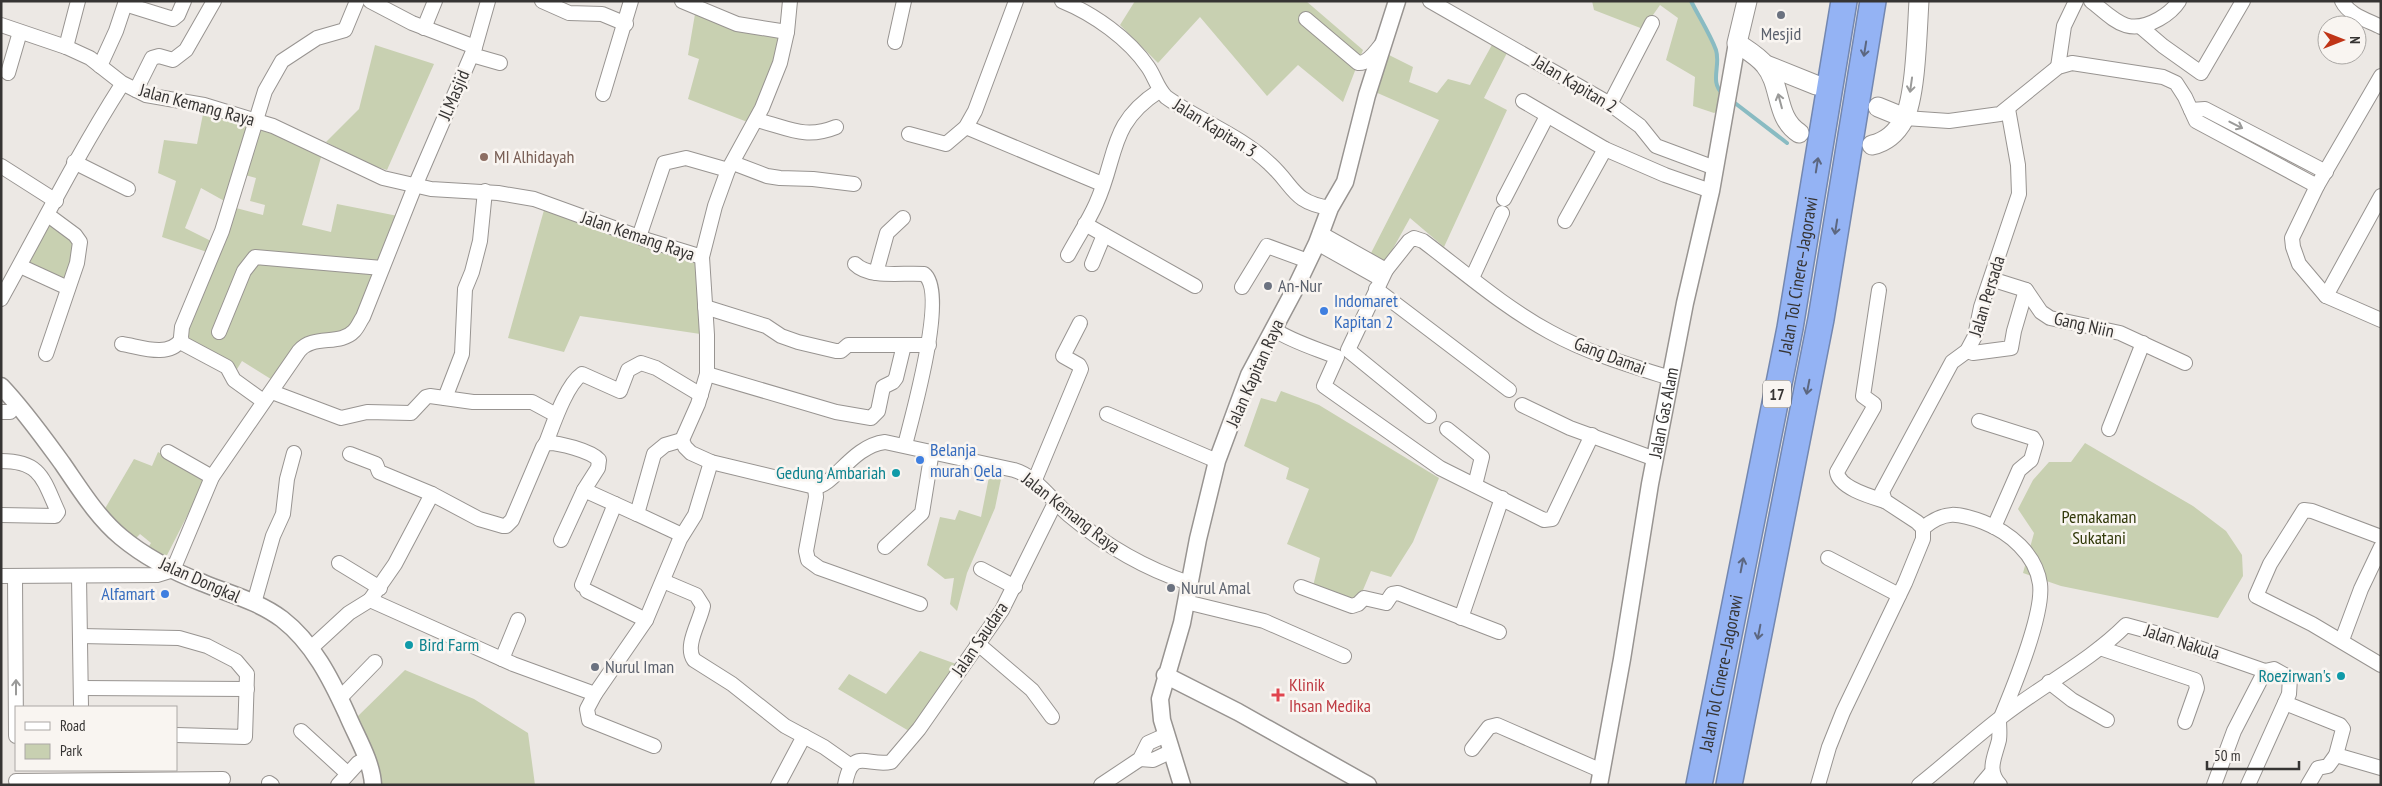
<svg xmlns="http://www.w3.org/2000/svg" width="2382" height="786" viewBox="0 0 2382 786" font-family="'PT Sans Narrow',sans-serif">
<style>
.green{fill:#c8d0b1;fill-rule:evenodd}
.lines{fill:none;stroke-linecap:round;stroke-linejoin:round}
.stream{stroke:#89bbc2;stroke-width:4}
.minor-casing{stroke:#989491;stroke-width:16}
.tertiary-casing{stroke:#989491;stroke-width:19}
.secondary-casing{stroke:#989491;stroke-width:21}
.motorway-casing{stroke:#7387b0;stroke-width:28}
.minor{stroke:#fff;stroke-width:14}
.tertiary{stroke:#fff;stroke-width:16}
.secondary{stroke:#fff;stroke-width:19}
.motorway{stroke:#94b3f4;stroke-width:25}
.oneway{stroke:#5c6780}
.oneway2{stroke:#9a9a99}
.worship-dot{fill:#6b7280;stroke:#f9f5f1;stroke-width:2}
.education-dot{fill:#8d6e63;stroke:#f9f5f1;stroke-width:2}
.shop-dot{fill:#3f7fe0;stroke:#f9f5f1;stroke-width:2}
.culture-dot{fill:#0f9aa8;stroke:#f9f5f1;stroke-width:2}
.health-dot{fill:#e0444e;stroke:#f9f5f1;stroke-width:2}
.labels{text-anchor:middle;stroke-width:5;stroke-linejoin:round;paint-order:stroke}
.shield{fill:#f9f5f1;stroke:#706e6c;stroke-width:1}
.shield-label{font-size:16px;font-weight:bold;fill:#363433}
.worship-label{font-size:18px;fill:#5b616d;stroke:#f9f5f1;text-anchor:start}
.street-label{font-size:18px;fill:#363433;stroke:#f9f5f1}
.education-label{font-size:18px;fill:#785e54;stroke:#f9f5f1;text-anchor:start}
.shop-label{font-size:18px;fill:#366cbe;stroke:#f9f5f1;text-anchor:start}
.culture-label{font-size:18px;fill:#0d838f;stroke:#f9f5f1;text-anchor:end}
.park-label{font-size:18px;fill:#31390a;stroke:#f9f5f1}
.health-label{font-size:18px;fill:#be3a42;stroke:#f9f5f1;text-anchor:start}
</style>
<rect width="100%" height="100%" fill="#ece8e4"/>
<g class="green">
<path d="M1135 1H1306L1363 50 1343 102 1298 65 1267 96 1200 17 1158 63 1120 25Z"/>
<path d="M1592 1H1691L1716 52 1715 76 1725 108 1714 113 1693 106 1695 77 1666 60 1678 18 1660 5 1643 29 1594 10Z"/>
<path d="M695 14 784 39 750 123 688 99 699 59 688 55Z"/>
<path d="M1493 43 1508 51 1484 98 1507 110 1444 247 1410 218 1385 263 1370 255 1439 120 1373 91 1385 53 1413 67 1409 82 1437 93 1448 79 1470 85Z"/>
<path d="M375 45 434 64 387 170 367 164 326 142 359 109Z"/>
<path d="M204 109 249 127 228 203 201 188 185 228 211 241 207 252 162 237 176 181 158 173 164 140 197 144Z"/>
<path d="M255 121 323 150 302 225 331 232 337 204 403 217 358 326 314 342 263 401 182 343ZM245 175 256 178 250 201 265 205 263 215 236 208ZM242 361 274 381 265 393 234 374Z"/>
<path d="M546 203 702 257 707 335 580 316 564 352 508 338Z"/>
<path d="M48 215 75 235 68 288 20 266Z"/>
<path d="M1281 391 1319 405 1439 478 1413 542 1391 577 1371 571 1355 609 1311 594 1320 558 1287 544 1309 489 1286 479 1289 468 1244 446 1261 398 1276 402Z"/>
<path d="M2085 443 2193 506 2226 531 2242 555 2243 576 2218 618 2061 586 2023 573 2034 533 2018 509 2033 480 2049 462H2071Z"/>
<path d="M158 452 206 479 164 561 146 551 151 543 140 534 134 540 103 512 134 459 152 466Z"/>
<path d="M990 472 1002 474 995 508 967 573 957 611 950 604 954 578 945 579 927 565 940 517 955 520 959 510 981 517Z"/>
<path d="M920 651 959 665 909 731 838 689 849 674 886 694Z"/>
<path d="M405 670 474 699 528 733 535 785H377L378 775 357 717Z"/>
</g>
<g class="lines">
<g class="stream">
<path d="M1691 1C1699 17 1710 34 1716 50 1721 66 1709 82 1723 94"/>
<path d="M1731 100 1787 143"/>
</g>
<defs>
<g id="minor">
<path d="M370 1 412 23 475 47"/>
<path d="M542 1 569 13 602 14 626 24"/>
<path d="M682 1 737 24 787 32"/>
<path d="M790 1 787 32 780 63 762 108 728 170 715 206 702 257 707 335V374L698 404 682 440 685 447 691 453 711 462 815 487C834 486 852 446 885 442L1014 470C1036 476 1052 501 1069 515 1106 546 1143 568 1189 583"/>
<path d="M1062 1C1094 14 1129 39 1148 67 1155 77 1157 88 1166 97 1199 121 1240 135 1270 164 1295 187 1292 202 1330 208"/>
<path d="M1430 1 1610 104 1640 126 1656 146 1715 168"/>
<path d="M2091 1C2115 20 2127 37 2159 19 2166 15 2174 9 2179 1"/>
<path d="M2342 1C2349 15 2367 20 2381 27"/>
<path d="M125 4 173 19 178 15 184 1"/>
<path d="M1306 19 1358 63C1369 64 1376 50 1383 43"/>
<path d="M1 25 66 47 90 58 122 83 146 95 204 105 273 126 383 178 431 189 498 193 534 199 650 241 702 257"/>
<path d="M424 28 435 1"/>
<path d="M2142 28 2163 46 2201 73 2243 1"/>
<path d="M895 42 904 1"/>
<path d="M66 47 78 1"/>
<path d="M472 55 500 63"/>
<path d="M100 66 116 31 126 1"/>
<path d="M2058 67 2064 26 2076 1"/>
<path d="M8 73 20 32"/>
<path d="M2381 76 2317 186 2292 238 2293 247 2299 264 2326 296 2381 320"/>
<path d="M136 90 152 58 159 56 173 60 186 50 214 1"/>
<path d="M603 94 631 1"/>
<path d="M1523 101 1605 149 1665 175 1711 191"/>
<path d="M1610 104 1652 23"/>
<path d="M2191 110 2205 109 2326 172"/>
<path d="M1905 118 1949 121 2000 114 2058 67 2072 63 2163 77 2176 83 2185 97 2196 121 2317 186"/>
<path d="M756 120C787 127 804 140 836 127"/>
<path d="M966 127 1102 184"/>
<path d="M909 134 946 144 966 127 975 111 1016 1"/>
<path d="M74 162 128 189"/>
<path d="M733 163 767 176 780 178 813 179 854 184"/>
<path d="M1 166 56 201"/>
<path d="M1504 199 1547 116"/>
<path d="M1565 221 1605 149"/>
<path d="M1085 224 1195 286"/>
<path d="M1320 233 1386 270"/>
<path d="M639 237 664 163 686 158 728 170"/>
<path d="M1317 243 1381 279"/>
<path d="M1068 255C1077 238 1088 222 1096 204 1118 156 1108 124 1159 91"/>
<path d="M855 264C870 279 904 272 924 274 948 292 912 417 905 445"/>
<path d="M1092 264 1104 235"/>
<path d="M20 266 68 288"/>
<path d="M876 273 887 233 903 218"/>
<path d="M1472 278 1502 213"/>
<path d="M1991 279 2026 290 2041 312 2050 318 2120 333 2185 363"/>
<path d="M1242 287 1267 246 1308 261"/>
<path d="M1376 289 1509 390"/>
<path d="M1879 290 1863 396 1874 404V407L1837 472C1839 488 1872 497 1885 501"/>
<path d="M2326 296 2381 196"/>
<path d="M1 299C41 227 77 155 121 86"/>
<path d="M705 307 766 326 781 336 798 342 836 351H841L848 345H929"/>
<path d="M1273 329C1293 342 1315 348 1337 357L1324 386 1440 468 1544 520 1552 519 1592 435"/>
<path d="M219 332 244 271 255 257 382 268"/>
<path d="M122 344C141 347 168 358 181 340"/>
<path d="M1967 351 1973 353 2011 348 2014 331 2026 290"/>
<path d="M46 354 77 263 80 242 75 235 48 215"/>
<path d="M707 374 836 412 871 418 878 411 883 387 893 382 896 378 904 345"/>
<path d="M272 392 341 418 367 412 411 413 426 397 430 396 473 402H532L556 415"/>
<path d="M445 398 462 354 465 289 472 272 480 241 485 191"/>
<path d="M263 401 234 380 227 367 182 343 181 337 182 327 222 231 265 91 282 61 317 38 345 30 357 1"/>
<path d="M1522 405 1570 428 1655 459"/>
<path d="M1 412H10"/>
<path d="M1107 414 1217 461"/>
<path d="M1429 416 1348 350 1386 270 1409 241 1414 238 1423 241C1464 272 1504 307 1550 332 1588 353 1629 365 1670 378"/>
<path d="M1979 421 2033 438 2036 443 2031 460 2019 470 1994 527"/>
<path d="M1447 429 1482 457 1475 485"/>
<path d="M2109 429 2143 343"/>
<path d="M682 440 665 445 654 454 637 514 682 535"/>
<path d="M546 443C553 425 566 385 582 374L620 391 628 370 641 363 656 368 701 395"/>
<path d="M168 452 212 477"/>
<path d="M350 454 376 464 379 472 432 494 479 519 503 526H506L512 520 543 447 546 443C558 442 591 451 599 460L598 468 584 490 637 514"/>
<path d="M1 461C41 461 43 479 58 512L55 516 1 515"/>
<path d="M1034 482 1081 369 1079 365 1063 356 1080 323"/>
<path d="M815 487 816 497 806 551 808 560 819 568 920 604"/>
<path d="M1923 528 1917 522 1885 501 1882 492 1952 362 1967 351 1975 336 1981 307 2019 194 2018 165 2008 109"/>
<path d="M1923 528C1945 510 1958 513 1983 522 2009 532 2036 554 2040 584 2044 614 2014 686 2002 715"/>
<path d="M2381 537 2312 511 2304 510 2270 564 2256 596 2312 624 2381 665"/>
<path d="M561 540 584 490"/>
<path d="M885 547 922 513 932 451"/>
<path d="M1828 558 1899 595"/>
<path d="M339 563 380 588"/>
<path d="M981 569 1015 587"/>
<path d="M1 576 157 575 173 570 212 477 299 351C313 334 340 346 354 331 358 327 360 321 363 317L415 186 475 47 488 1"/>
<path d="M15 576 16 736"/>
<path d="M79 576 81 707"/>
<path d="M663 581 696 595 703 606C700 622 684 646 694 660L732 684 785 726 824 747 851 766"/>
<path d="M582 585 615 504"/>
<path d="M1301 587 1352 606 1358 604 1364 598 1386 603 1392 594 1398 593 1499 632"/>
<path d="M587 591 646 620"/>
<path d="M370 600 395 564 432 494"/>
<path d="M1186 602 1264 621 1344 656"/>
<path d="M254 603 273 536 283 514 287 479 294 453"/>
<path d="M1461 618 1502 498"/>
<path d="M80 636 179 638 207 646 236 661 247 674 245 737 176 735"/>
<path d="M2342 640 2361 589 2381 547"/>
<path d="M977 643 1032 690 1052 717"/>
<path d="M311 648 349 613 370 600 513 664 595 694 646 620 680 539 695 515 711 462"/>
<path d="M2100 648 2195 680 2197 688 2185 722"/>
<path d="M502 659 518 620"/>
<path d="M2049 682 2072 700 2107 720"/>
<path d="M81 688 247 689"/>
<path d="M595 694 587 709 589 720 654 746"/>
<path d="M340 698 375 662"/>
<path d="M2285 703 2340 725 2343 729 2336 755 2328 766 2318 768 2308 785"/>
<path d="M1999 720C1999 726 2000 733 1999 740 1995 757 1986 770 2000 785"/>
<path d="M301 731 347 773"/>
<path d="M1472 749 1489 727 1497 725 1602 771"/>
<path d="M2336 755 2381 768"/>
<path d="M1140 759 1153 760 1172 751"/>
<path d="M16 781 223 779"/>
<path d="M269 783 272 785"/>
<path d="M338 785 358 763 366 759"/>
<path d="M778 785 804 736"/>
<path d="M845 785C852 746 867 767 891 762L919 729 1002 610 1055 503"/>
<path d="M1101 785 1140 759 1148 743 1166 735"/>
<path d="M1818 785 1829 747 1843 712 1905 583 1923 539V528"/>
<path d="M1919 785C1948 762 1975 737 2004 715 2044 684 2090 661 2126 625L2159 634 2265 671 2274 669 2290 678 2289 694 2248 785"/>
<path d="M1981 785 1992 772"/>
<path d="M2214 785 2234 731 2265 671"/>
</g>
<g id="tertiary">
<path d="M1 386C24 410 43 437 62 463 80 489 97 517 121 537 145 557 174 572 203 583 229 594 258 601 282 619 313 643 331 679 347 714 356 736 372 761 373 785"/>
<path d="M1165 675 1238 712 1368 785"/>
<path d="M1182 785 1162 720 1160 699 1182 623 1198 539 1217 461 1249 375 1295 289 1317 243 1330 208 1345 182 1367 95 1397 1"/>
<path id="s1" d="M1599 785 1622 659 1650 484 1685 303 1711 191 1737 43"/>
</g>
<g id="secondary">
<path d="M1747 1 1737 43C1747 50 1758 56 1765 65 1782 85 1775 118 1799 133"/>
<path d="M1766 65 1816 85"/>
<path d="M1878 107 1905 118"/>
<path d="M1872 145C1886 142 1897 132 1904 119 1916 96 1917 30 1919 1"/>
</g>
<g id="motorway">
<path id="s2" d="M1699 785 1790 328 1844 1"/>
<path d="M1729 785 1821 319 1873 1"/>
</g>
</defs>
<use href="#minor" class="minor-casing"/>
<use href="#tertiary" class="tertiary-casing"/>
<use href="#secondary" class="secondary-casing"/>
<use href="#motorway" class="motorway-casing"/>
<use href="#minor" class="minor"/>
<use href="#tertiary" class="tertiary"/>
<use href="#secondary" class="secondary"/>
<use href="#motorway" class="motorway"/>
</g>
<defs><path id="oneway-shaft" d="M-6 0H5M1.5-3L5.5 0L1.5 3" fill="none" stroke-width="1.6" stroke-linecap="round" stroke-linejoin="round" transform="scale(1.25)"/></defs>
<g class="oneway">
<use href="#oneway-shaft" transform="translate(1865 49) rotate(99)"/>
<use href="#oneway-shaft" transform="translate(1817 165) rotate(-81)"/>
<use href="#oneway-shaft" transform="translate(1836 227) rotate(99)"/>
<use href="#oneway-shaft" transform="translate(1808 387) rotate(101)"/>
<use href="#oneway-shaft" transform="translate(1742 565) rotate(-79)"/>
<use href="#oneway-shaft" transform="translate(1759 632) rotate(101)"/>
</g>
<g class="oneway2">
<use href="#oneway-shaft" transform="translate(1911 85) rotate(98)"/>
<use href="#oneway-shaft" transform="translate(1780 101) rotate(-105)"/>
<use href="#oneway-shaft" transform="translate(2236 125) rotate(27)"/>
<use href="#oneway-shaft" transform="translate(16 687) rotate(-90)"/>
</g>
<g class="worship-dot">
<circle cx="1781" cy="15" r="5"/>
<circle cx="1268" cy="286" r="5"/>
<circle cx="1171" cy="588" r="5"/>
<circle cx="595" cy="667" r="5"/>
</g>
<circle class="education-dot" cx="484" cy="157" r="5"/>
<g class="shop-dot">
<circle cx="1324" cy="311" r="5"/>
<circle cx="920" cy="460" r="5"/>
<circle cx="165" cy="594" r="5"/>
</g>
<g class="culture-dot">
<circle cx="896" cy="473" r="5"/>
<circle cx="409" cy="645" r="5"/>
<circle cx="2341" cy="676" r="5"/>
</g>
<path class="health-dot" d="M1275.5 687.5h5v5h5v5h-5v5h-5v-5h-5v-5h5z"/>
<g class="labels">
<rect class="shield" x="1763" y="380.5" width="28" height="27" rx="4"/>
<g class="shield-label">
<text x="1777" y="400">17</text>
</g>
<g class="worship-label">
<text x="1781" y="40" text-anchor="middle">Mesjid</text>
<text x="1278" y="292">An-Nur</text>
<text x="1181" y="594">Nurul Amal</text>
<text x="605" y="673">Nurul Iman</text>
</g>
<g class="street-label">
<text transform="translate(1575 84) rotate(31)" y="6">Jalan Kapitan 2</text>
<text transform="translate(454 95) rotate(-67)" y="6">Jl.Masjid</text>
<text transform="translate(197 105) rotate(15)" y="6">Jalan Kemang Raya</text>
<text transform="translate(1215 128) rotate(32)" y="6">Jalan Kapitan 3</text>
<text transform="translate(638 236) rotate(19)" y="6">Jalan Kemang Raya</text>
<text dy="6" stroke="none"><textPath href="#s2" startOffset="519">Jalan Tol Cinere–Jagorawi</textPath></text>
<text transform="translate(1987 296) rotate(-73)" y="6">Jalan Persada</text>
<text transform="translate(2084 325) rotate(13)" y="6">Gang Niin</text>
<text transform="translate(1610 356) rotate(21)" y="6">Gang Damai</text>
<text transform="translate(1255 373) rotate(-66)" y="6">Jalan Kapitan Raya</text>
<text dy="6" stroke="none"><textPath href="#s1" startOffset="378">Jalan Gas Alam</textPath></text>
<text transform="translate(1071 513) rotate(38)" y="6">Jalan Kemang Raya</text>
<text transform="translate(200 580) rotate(24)" y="6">Jalan Dongkal</text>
<text transform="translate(980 639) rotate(-56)" y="6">Jalan Saudara</text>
<text transform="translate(2182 642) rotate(18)" y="6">Jalan Nakula</text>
<text dy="6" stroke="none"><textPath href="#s2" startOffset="114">Jalan Tol Cinere–Jagorawi</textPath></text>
</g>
<g class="education-label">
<text x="494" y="163">MI Alhidayah</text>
</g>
<g class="shop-label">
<text x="1334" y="307">Indomaret<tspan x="1334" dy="21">Kapitan 2</tspan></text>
<text x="930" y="456">Belanja<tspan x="930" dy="21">murah Qela</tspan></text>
<text x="155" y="600" text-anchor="end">Alfamart</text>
</g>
<g class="culture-label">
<text x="886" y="479">Gedung Ambariah</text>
<text x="419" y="651" text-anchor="start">Bird Farm</text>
<text x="2331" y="682">Roezirwan's</text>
</g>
<g class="park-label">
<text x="2099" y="523">Pemakaman<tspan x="2099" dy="21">Sukatani</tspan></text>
</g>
<g class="health-label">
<text x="1289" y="691">Klinik<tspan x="1289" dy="21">Ihsan Medika</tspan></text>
</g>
</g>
<rect width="2382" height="786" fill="none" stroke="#363433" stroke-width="5"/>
<rect x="15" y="706" width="162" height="65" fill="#f9f5f1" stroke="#aba8a5"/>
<rect x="25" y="722" width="25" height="8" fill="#ffffff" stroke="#aba8a5"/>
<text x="60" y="731" font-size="15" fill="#363433">Road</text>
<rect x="25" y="744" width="25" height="15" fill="#c8d0b1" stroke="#aba8a5"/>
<text x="60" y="756" font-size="15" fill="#363433">Park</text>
<g transform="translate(2342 40) rotate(90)"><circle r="24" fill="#f9f5f1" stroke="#aba8a5"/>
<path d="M0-4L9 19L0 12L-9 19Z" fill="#c03517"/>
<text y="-8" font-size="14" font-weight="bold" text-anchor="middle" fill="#363433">N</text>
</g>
<path d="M2207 761v8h92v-8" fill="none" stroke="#363433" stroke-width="2.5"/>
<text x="2214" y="761" font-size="15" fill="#363433" stroke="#f9f5f1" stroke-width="4" paint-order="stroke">50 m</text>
</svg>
